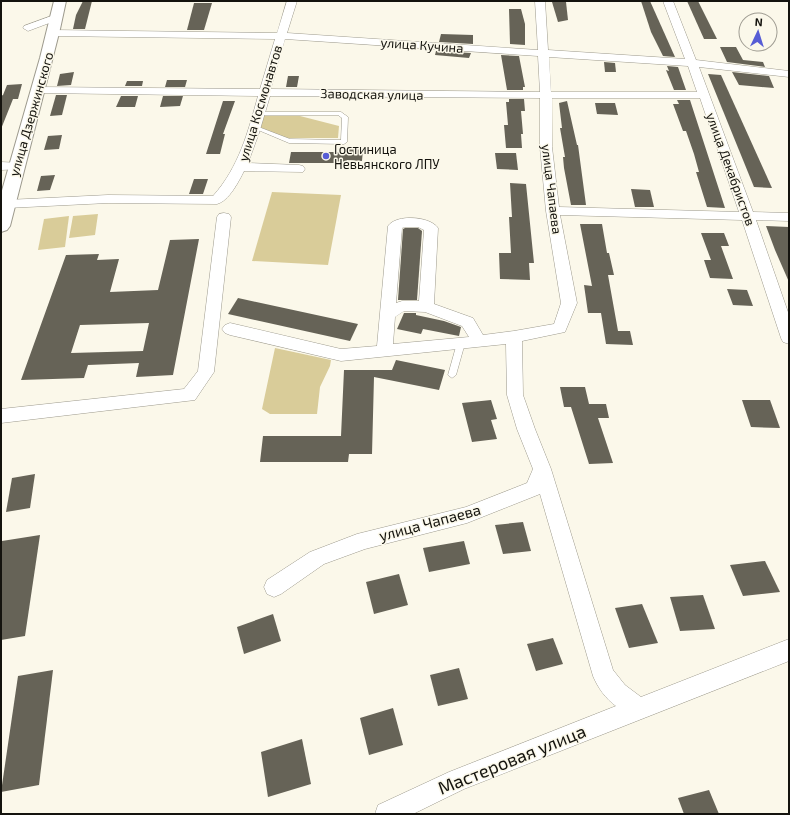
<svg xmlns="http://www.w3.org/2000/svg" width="790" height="815" viewBox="0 0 790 815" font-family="'Exo 2',sans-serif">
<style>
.green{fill:#d9cc99}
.building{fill:#666357;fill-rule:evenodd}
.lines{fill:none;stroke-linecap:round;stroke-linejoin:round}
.lane-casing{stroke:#9d9a8d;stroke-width:1}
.street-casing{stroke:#9d9a8d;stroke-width:1}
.primary-casing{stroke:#9d9a8d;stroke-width:2}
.lane{fill:#fff;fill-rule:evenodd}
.street{fill:#fff;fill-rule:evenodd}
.primary{fill:#fff;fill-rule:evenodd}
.poi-dot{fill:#575dd5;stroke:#fbf8ea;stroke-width:1.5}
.labels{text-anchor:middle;stroke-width:3;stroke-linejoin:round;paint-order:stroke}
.far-street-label{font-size:13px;fill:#14130e;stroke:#fbf8ea}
.far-poi-label{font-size:13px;fill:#14130e;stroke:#fbf8ea;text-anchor:start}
.street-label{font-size:15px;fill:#14130e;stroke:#fbf8ea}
.near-street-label{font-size:18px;fill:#14130e;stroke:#fbf8ea}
</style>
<rect width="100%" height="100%" fill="#fbf8ea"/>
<g class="green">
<path d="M262 116H300L339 126 338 138H286L259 127Z"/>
<path d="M272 192 341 195 328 265 252 261Z"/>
<path d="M98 214 95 235 69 238 73 216Z"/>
<path d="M69 216 65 247 38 250 44 219Z"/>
<path d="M275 348 331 360 330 366 320 387 317 414H270L262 409Z"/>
</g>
<g class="building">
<path d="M83 1H92L85 29H73L76 15Z"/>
<path d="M641 1H650L675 57 663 56 651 32Z"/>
<path d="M687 1H698L717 39H704Z"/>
<path d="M552 2H566L568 20 558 22Z"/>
<path d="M194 3H212L204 30H187Z"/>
<path d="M509 9H521L525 24V45L510 44Z"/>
<path d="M441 34 473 35V44L439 42Z"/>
<path d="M720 47H736L743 60 763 62 765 67 727 62Z"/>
<path d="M436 51 471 53 469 58 435 55Z"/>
<path d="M501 55 519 56 525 87H523V90H507Z"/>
<path d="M604 62 615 63 616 72H605Z"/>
<path d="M667 66 678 67 686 90H674L666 70 669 71Z"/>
<path d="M74 72 71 85 57 86 60 74Z"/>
<path d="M732 72 769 76 774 88 739 85Z"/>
<path d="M708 74 721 75 772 188 754 187Z"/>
<path d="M288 76H299L297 87H286Z"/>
<path d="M167 80H187L185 87H165Z"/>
<path d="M127 81H143L142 86H125Z"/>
<path d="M22 84 18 99H13L1 129V96L3 95 7 85Z"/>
<path d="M56 95H67L62 115 50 116Z"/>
<path d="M121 96H138L135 107H116Z"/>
<path d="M163 96H183L180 106 160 107Z"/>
<path d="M509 99H524L525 111H521L523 134H521L522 148H506L504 125H508L506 102H509Z"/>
<path d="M677 100H690L725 208 707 207 696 172H699L694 154 686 131H683L673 104H679Z"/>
<path d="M223 101H235L223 134H225L220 154H206Z"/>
<path d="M567 101 577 145H578L586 205H571L564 168 563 157H565L560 128H562L559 103Z"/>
<path d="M595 103H615L618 115 597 114Z"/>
<path d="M62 135 59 149 44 150 48 136Z"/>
<path d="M344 149H363L362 161 347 160 346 163H289L291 152H344Z"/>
<path d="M495 153H516L518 170 497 169Z"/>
<path d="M55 175 50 190 37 191 41 176Z"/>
<path d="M194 179H208L203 194H189Z"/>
<path d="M510 183 526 184 534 263H529L530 280 500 279 499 253H511L509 217H512Z"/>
<path d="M631 189 650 190 654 207H635Z"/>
<path d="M580 224H602L607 253H609L614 275H608L618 331H630L633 345 606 344 601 313H588L584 285 592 286Z"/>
<path d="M766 226 789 227V282L775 250Z"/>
<path d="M405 228H418L422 231 417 300H398L403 229Z"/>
<path d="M701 233H724L729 246H721L733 279 710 278 704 260H711Z"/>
<path d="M199 239 173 375 136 377 139 363 88 365 84 378 21 380 66 255 99 254 97 260 119 259 110 292 158 290 170 240ZM149 323 143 351 71 353 80 325Z"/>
<path d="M727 289 747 290 753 306 733 305Z"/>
<path d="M238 298 358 324 350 341 228 314Z"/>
<path d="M404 313H416V315L444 321 461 327 459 336 423 329 421 334 397 329Z"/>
<path d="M396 360 445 370 439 390 374 377 372 454H349L348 462H260L263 436H341L344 370H392Z"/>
<path d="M560 387H585L589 404H606L609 418H598L613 463 589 464 571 407H564Z"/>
<path d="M491 400 497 419 491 420 497 439 472 442 462 403Z"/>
<path d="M742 400H770L780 428 751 427Z"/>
<path d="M35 474 30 508 6 512 12 478Z"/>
<path d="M523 522 531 551 503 554 495 525Z"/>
<path d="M40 535 25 636 1 640V549L2 541Z"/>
<path d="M464 541 470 564 429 572 423 548Z"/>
<path d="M765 561 780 592 743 596 730 565Z"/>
<path d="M399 574 408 605 374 614 366 582Z"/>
<path d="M703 595 715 629 680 631 670 597Z"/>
<path d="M642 604 658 643 629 648 615 608Z"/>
<path d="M273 614 281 641 244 654 237 627Z"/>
<path d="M553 638 563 664 536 671 527 644Z"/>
<path d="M459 668 468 699 438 706 430 675Z"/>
<path d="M53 670 39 785 1 792 18 676Z"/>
<path d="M393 708 403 745 369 755 360 718Z"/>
<path d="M302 739 311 784 268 797 261 752Z"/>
<path d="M709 790 719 814H684L678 798Z"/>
</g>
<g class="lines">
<defs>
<g id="lane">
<path d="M258 112H341L348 117 347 142 344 144 289 143 251 127 256 126 290 139 341 140 342 118 338 115H260L258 114Z"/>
<path d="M461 340 465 343 456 375 452 378 448 375 457 343Z"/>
</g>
<g id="street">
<path d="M287 1H297L287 33 538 50 535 1H545L548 50 685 59 663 1H673L696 60 789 71V77L699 67 753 212 789 213V221L756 220 789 315V344L783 342 781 338 742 220 560 215 577 303 565 332 522 341 523 395 535 429 551 469 613 670 625 685 641 697 789 639V661L464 789 413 814H375L378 805 449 772 616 706C606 699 598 688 593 676L540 494 467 523 365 549 324 564 281 594 274 597 267 594 264 587 267 580 310 552 357 534 466 507 527 483 533 469 517 429 507 395 506 344 341 361 230 335 225 333 222 329 225 325 230 323 341 349 377 346 388 226C396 214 430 216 438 228L434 304 473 318 483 335 514 331 554 324 561 303 546 211 540 147V98L270 96 259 133 248 163 299 165 303 166 305 169 303 172 244 171C239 181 229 201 217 204L108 203 7 208 1 205 2 201 7 200 108 195 213 196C239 167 248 132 258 96L39 93 33 90 39 87 260 89 275 39 53 36 48 33 53 30 277 33ZM285 39 538 56 540 92 271 89ZM549 57 688 66 697 92H551ZM552 98H700L739 212 559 207 552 147ZM405 227H418L424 230 419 301H402L396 303 402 228ZM404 311 425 312 462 326 469 337 393 344 395 317Z"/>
<path d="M57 14 62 17 60 19 28 31 23 28 24 26Z"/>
<path d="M1 162 20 163 22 166 20 169 1 170Z"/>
<path d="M224 213 229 214 231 217 214 372 195 400 1 423V409L184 389 198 371 217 217 219 214Z"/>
</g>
<path id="primary" d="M54 1H66L60 29 10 226 7 230 1 232V194L40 58Z"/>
</defs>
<use href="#lane" class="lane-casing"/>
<use href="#street" class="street-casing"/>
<use href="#primary" class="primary-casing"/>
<use href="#lane" class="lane"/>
<use href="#street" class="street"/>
<use href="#primary" class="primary"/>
</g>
<circle class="poi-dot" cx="326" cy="156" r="4"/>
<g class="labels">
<g class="far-street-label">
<text transform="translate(422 45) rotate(4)" y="5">улица Кучина</text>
<text transform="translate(372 94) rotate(1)" y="5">Заводская улица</text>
<text transform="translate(260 103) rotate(-73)" y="5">улица Космонавтов</text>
<text transform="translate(31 114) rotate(-74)" y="5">улица Дзержинского</text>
<text transform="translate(731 169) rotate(70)" y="5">улица Декабристов</text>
<text transform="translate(552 189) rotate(83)" y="5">улица Чапаева</text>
</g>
<g class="far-poi-label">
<text x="334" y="154">Гостиница<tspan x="334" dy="15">Невьянского ЛПУ</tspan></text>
</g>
<g class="street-label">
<text transform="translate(430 523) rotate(-15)" y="5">улица Чапаева</text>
</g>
<g class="near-street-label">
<text transform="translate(512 760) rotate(-22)" y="6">Мастеровая улица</text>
</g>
</g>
<rect width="790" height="815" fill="none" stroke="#14130e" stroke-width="4"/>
<g transform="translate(758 32) rotate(4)"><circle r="19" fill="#fbf8ea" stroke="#9f9c92"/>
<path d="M0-3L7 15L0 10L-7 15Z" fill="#575dd5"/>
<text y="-6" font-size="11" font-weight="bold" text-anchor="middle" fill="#14130e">N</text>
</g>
</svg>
